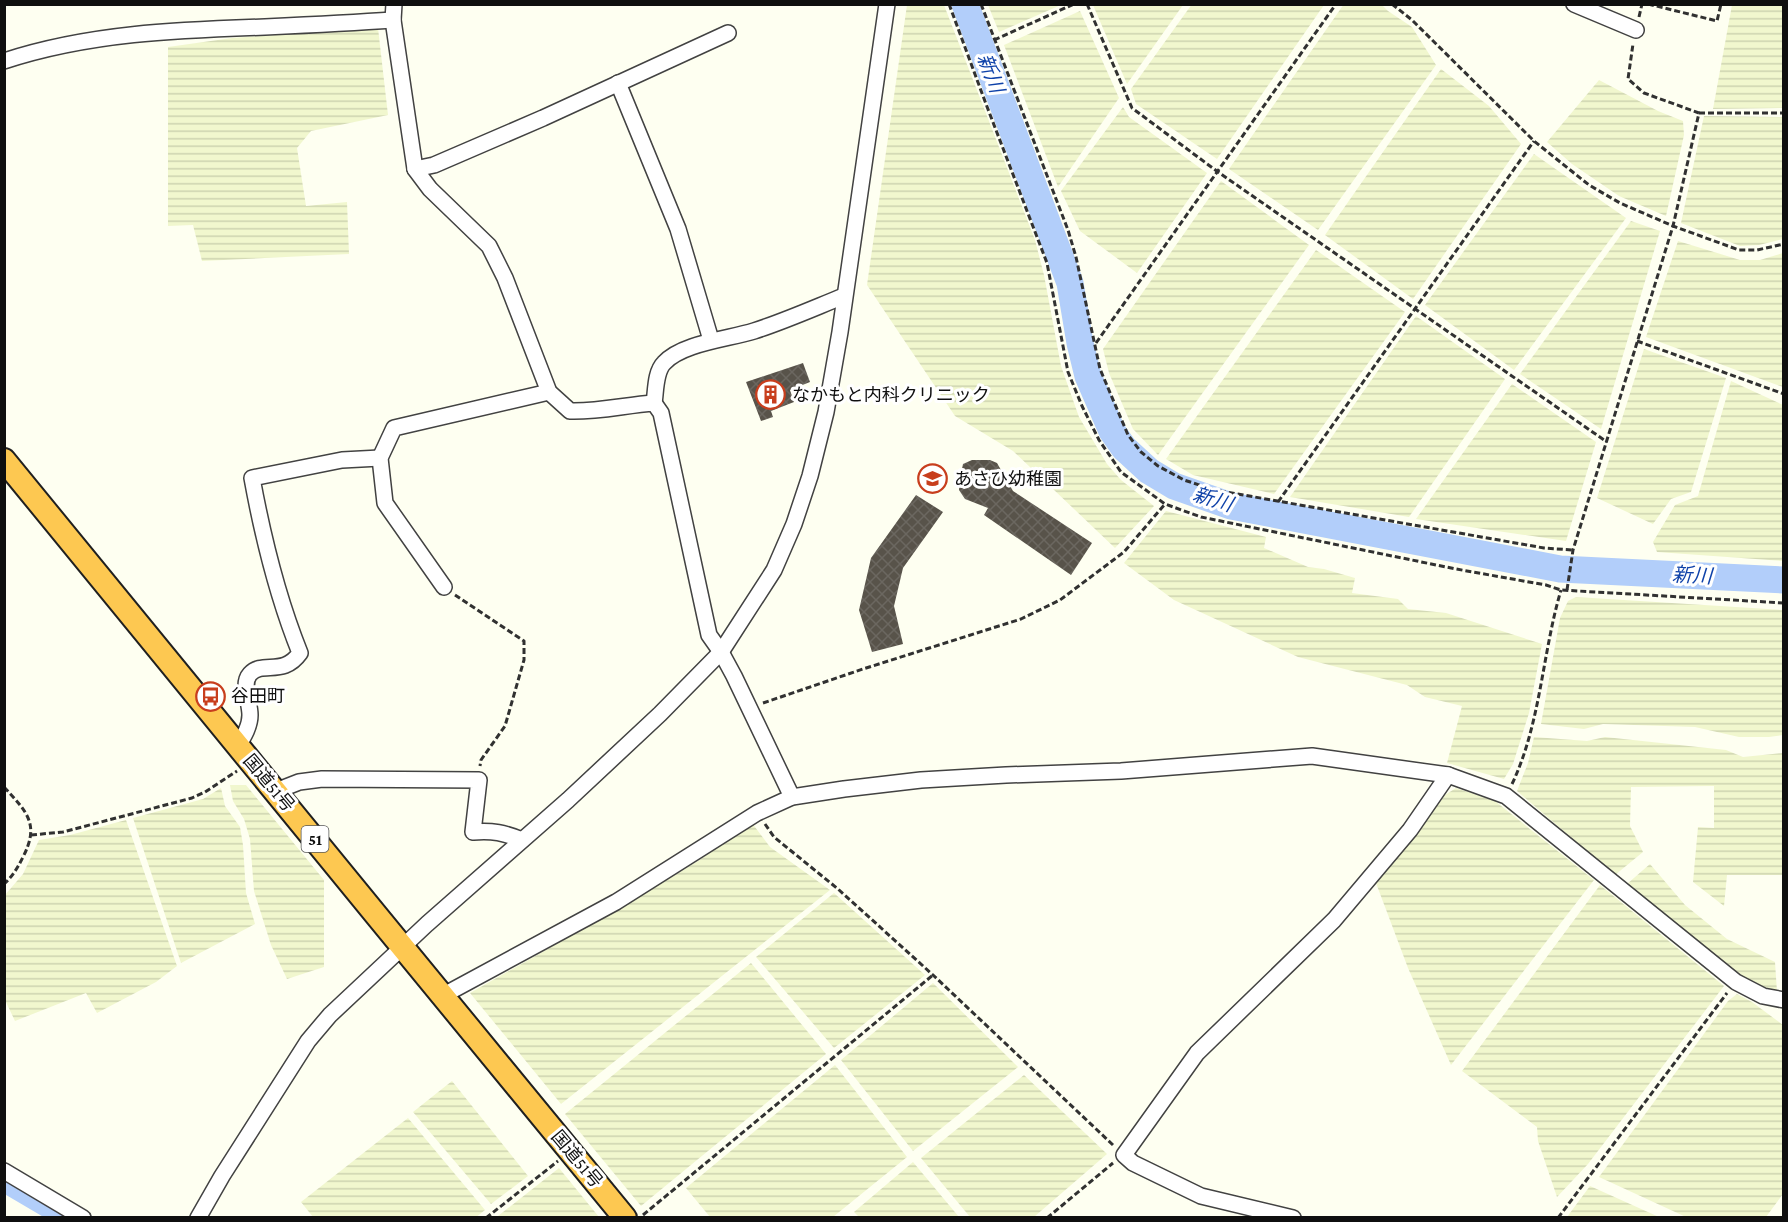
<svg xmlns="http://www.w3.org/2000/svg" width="1788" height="1222" viewBox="0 0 1788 1222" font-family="'Crimson Pro','Noto Sans JP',serif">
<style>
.farmland{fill:url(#farmland-rules)}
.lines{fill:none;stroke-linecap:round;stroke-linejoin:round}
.canal{stroke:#b2cefa;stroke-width:15}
.river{stroke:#b2cefa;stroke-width:27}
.building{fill:url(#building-cross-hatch)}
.minor-casing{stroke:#424242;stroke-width:18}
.highway-casing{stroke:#202020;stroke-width:26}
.path{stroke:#313131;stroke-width:3;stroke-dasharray:6 3;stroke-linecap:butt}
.minor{stroke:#fff;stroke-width:15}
.highway{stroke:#fdc851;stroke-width:22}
.labels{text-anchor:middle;stroke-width:6;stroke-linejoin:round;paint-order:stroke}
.shield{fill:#fff;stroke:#575757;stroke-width:1.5}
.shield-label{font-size:16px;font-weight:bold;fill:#0f0f0f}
.poi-label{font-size:18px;fill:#0f0f0f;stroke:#fff;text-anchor:start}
.street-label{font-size:18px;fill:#0f0f0f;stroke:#fff}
.water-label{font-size:20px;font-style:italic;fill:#0f42a9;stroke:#fff}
</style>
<defs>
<pattern id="farmland-rules" width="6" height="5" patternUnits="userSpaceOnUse" patternTransform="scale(1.5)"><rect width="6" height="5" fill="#f1f7ce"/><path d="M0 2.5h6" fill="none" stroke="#cdd3b0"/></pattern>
<pattern id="building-cross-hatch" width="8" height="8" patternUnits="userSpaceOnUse" patternTransform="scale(1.5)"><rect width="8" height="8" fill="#58534a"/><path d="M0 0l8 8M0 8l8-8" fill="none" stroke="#6b6760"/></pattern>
</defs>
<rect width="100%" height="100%" fill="#fefff1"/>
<g class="farmland">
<path d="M1192 4 1324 5 1217 159 1136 104 1131 89Z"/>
<path d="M1344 4 1382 5 1388 11 1412 27 1436 65 1318 230 1229 169Z"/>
<path d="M907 5H944L1035 240 1044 275 1061 366 1079 417 1107 464 1121 480 1154 506 1115 548 1013 451 955 416 867 285Z"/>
<path d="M988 5H1061L999 32Z"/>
<path d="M1093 5H1183L1127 84Z"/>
<path d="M1732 5H1783V108L1713 109Z"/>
<path d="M1080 11 1119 98 1058 187 1004 45Z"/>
<path d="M378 28 388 115 311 131 297 148 306 206 347 202 349 254 202 261 193 225 168 226V47L232 38Z"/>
<path d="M1441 69 1489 106 1521 144 1413 299 1325 235Z"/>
<path d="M1599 80 1658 111 1683 121 1684 135 1666 216 1619 196 1572 164 1547 142Z"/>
<path d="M1123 107 1129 117 1207 173 1137 273 1080 231 1061 191Z"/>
<path d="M1704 116 1783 117V239L1759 245 1740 246 1681 223Z"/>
<path d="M1534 154 1626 218 1514 370 1425 305Z"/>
<path d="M1221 181 1309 245 1158 455 1133 429 1109 373 1103 349Z"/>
<path d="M1631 221 1660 231 1601 429 1520 374Z"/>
<path d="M1678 241 1740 260H1760L1783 253V387L1646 337Z"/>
<path d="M1316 250 1405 312 1274 494 1193 475 1166 459Z"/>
<path d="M1416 316 1505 379 1409 517 1290 497Z"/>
<path d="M1644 349 1726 378 1691 492 1671 499 1653 524 1597 498Z"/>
<path d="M1731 381 1783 405V561L1657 552 1653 542 1675 505 1698 496Z"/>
<path d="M1512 384 1596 442 1566 541 1416 519Z"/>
<path d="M1166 511 1266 537 1264 548 1308 567 1324 569 1355 578 1352 593 1398 599 1408 609 1446 613 1542 644 1529 713 1513 764 1504 779 1447 763 1462 706 1425 697 1407 685 1298 657 1174 600 1124 563Z"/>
<path d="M1576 597 1783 610V735L1769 737H1739L1695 727 1603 724 1584 729 1541 724 1560 618 1568 601Z"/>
<path d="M1534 737 1587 741 1605 737 1726 750 1743 757 1783 753V875H1727L1724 906 1693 882 1698 827 1714 828V786L1631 787 1630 826 1643 852 1615 875 1517 791 1528 763Z"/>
<path d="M230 785H246L324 880V967L287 979 271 945 254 891 250 839 244 819 233 801Z"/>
<path d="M221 788 225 806 240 827 243 845 246 893 255 924 181 963 133 818 203 799Z"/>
<path d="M1456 788 1495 801 1594 880 1451 1065 1408 968 1376 883 1445 795Z"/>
<path d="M126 820 177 966 156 982 97 1013 86 993 15 1021 5 1000V895L23 874 39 840 70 835Z"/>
<path d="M752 823 770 847 830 890 561 1104 470 993 622 907 698 861Z"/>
<path d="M1650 864 1685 905 1727 939 1775 962 1777 992 1757 985 1731 969 1627 884Z"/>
<path d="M1600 885 1724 986 1588 1164 1557 1197 1538 1141 1537 1127 1462 1071Z"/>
<path d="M834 893 925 975 834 1048 756 957Z"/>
<path d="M751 963 826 1054 641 1206 565 1114Z"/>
<path d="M933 983 1018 1067 913 1151 841 1060Z"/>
<path d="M1737 994 1752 1002 1783 1025V1194L1766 1217H1686L1599 1177 1728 1001Z"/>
<path d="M835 1065 907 1157 833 1217H710L686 1188Z"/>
<path d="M1024 1075 1107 1154 1034 1217H970L921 1158Z"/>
<path d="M452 1081 528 1176 491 1204 413 1112Z"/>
<path d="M408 1118 485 1210 475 1218 313 1217 301 1202Z"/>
<path d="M913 1162 959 1217H859L854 1212Z"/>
<path d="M559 1168 599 1217 498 1216Z"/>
<path d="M1590 1186 1659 1217H1567Z"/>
</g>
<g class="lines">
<path class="canal" d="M4 1185 60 1218"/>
<path class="river" d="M965 4 1070 283 1080 343 1088 376 1112 431 1124 448 1149 471 1174 486 1231 506 1560 569 1784 580"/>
</g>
<g class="building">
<path d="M803 363 810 382 790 390 794 402 771 411 773 417 761 421 746 382Z"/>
<path d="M972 460H990L997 463 1013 491 1092 543 1071 575 984 515 988 508 965 499 959 490 960 478 963 464Z"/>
<path d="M916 495 943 512 903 568 894 606 903 644 872 652 859 610 871 558Z"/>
</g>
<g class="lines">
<defs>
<g id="minor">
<path d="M394 4 393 20 415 169 430 189 489 246 505 278 549 392 570 411C598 412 626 405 654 403L661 413 709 635 721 652 734 676 792 797"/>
<path d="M1574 4 1636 30"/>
<path d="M4 61C89 33 177 30 265 27 308 25 350 23 393 20"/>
<path d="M618 83 678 229 711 340"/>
<path d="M415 169 434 165 543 118 728 33"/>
<path d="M654 403C656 391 655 372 664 363 682 343 729 339 754 331 785 321 814 308 844 296"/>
<path d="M444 587 385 503 380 458 394 428 549 392"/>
<path d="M238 746C244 736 250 726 250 715 250 702 241 684 250 674 263 660 283 677 300 653 277 596 263 538 252 478L342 460 380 458"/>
<path d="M276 791 299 782 322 779 479 780 473 832C492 830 505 833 522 840"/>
<path d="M442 996 616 902 757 813 792 797 844 789 921 780 1006 775 1121 771 1312 756 1448 775 1506 796 1736 982 1763 996 1784 1000"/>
<path d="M4 1171 83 1218"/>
<path d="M198 1218 222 1176 308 1041 330 1015 427 924 568 800 660 714 721 652 774 570 794 524 810 476 826 412 840 332 887 4"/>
<path d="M1293 1218 1201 1196 1133 1163 1124 1155 1197 1053 1334 920 1410 830 1448 775"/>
</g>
<path id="highway" d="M4 460 377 916 625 1218"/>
</defs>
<use href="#minor" class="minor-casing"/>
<use href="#highway" class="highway-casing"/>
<g class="path">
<path d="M949 4 986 104 1047 263 1068 372 1082 406 1099 440 1121 472 1165 504 1201 517 1456 569 1546 585 1561 590 1784 603"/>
<path d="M981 4 1068 230 1076 257 1100 369 1128 435 1141 452 1158 466 1184 480 1215 490 1544 548 1573 550"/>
<path d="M1087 4 1132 108 1218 172 1607 442"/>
<path d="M1392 4 1412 20 1534 141 1589 185 1620 203 1673 226 1739 250H1757L1784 244"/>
<path d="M1648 4 1717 21 1721 4"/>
<path d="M1639 17 1642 4"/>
<path d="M994 40 1074 4"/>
<path d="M1699 113H1784"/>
<path d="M1637 341 1784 394"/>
<path d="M1096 343 1336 4"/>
<path d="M1278 502 1534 141"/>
<path d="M1567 590 1573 550 1673 226 1699 113 1644 93 1628 79 1633 44"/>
<path d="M455 595 524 641V660L505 726 481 760 480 766"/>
<path d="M763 703 863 669 1021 619 1060 600 1124 552 1165 504"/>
<path d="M1512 784C1541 723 1542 654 1561 590"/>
<path d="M4 787C27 812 40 824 23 857 18 867 13 876 4 884"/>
<path d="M765 824 774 837 838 889 933 975 1113 1145"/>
<path d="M31 835 63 832 192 798 205 792 237 771"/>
<path d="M643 1215 933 975"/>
<path d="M486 1218 558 1161"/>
<path d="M1047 1218 1113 1163"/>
<path d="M1558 1218 1727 993"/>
</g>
<use href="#minor" class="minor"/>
<use href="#highway" class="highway"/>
</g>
<defs>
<symbol id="building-ring" viewBox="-11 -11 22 22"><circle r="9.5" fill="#fff" stroke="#c83e1d" stroke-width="1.5"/><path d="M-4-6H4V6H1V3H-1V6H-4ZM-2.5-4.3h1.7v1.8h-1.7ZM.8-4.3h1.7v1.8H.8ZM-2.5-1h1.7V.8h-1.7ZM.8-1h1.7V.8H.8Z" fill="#c83e1d"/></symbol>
<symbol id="school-ring" viewBox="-11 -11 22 22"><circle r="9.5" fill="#fff" stroke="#c83e1d" stroke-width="1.5"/><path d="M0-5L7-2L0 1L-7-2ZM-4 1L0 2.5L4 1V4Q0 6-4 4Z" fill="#c83e1d"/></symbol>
<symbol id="bus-ring" viewBox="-11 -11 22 22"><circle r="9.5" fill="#fff" stroke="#c83e1d" stroke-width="1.5"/><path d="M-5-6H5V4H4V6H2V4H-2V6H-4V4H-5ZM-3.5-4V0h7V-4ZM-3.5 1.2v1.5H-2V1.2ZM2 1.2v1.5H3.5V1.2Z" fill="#c83e1d"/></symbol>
</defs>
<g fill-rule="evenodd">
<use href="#building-ring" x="754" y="378" width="33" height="33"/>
<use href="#school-ring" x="916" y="462" width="33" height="33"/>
<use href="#bus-ring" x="194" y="680" width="33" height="33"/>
</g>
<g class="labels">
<rect class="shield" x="301.5" y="826" width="27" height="26" rx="4.5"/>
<g class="shield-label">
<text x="315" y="845">51</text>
</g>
<g class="poi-label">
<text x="792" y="401">なかもと内科クリニック</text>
<text x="954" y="485">あさひ幼稚園</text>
<text x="231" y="702">谷田町</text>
</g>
<g class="street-label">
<text transform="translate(269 783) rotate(50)" y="6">国道51号</text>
<text transform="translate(577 1159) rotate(50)" y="6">国道51号</text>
</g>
<g class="water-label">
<text transform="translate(991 73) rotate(69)" y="7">新川</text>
<text transform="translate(1213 499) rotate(17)" y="7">新川</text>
<text transform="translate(1692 575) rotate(3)" y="7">新川</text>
</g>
</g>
<rect width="1788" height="1222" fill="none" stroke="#0f0f0f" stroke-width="12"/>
</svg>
